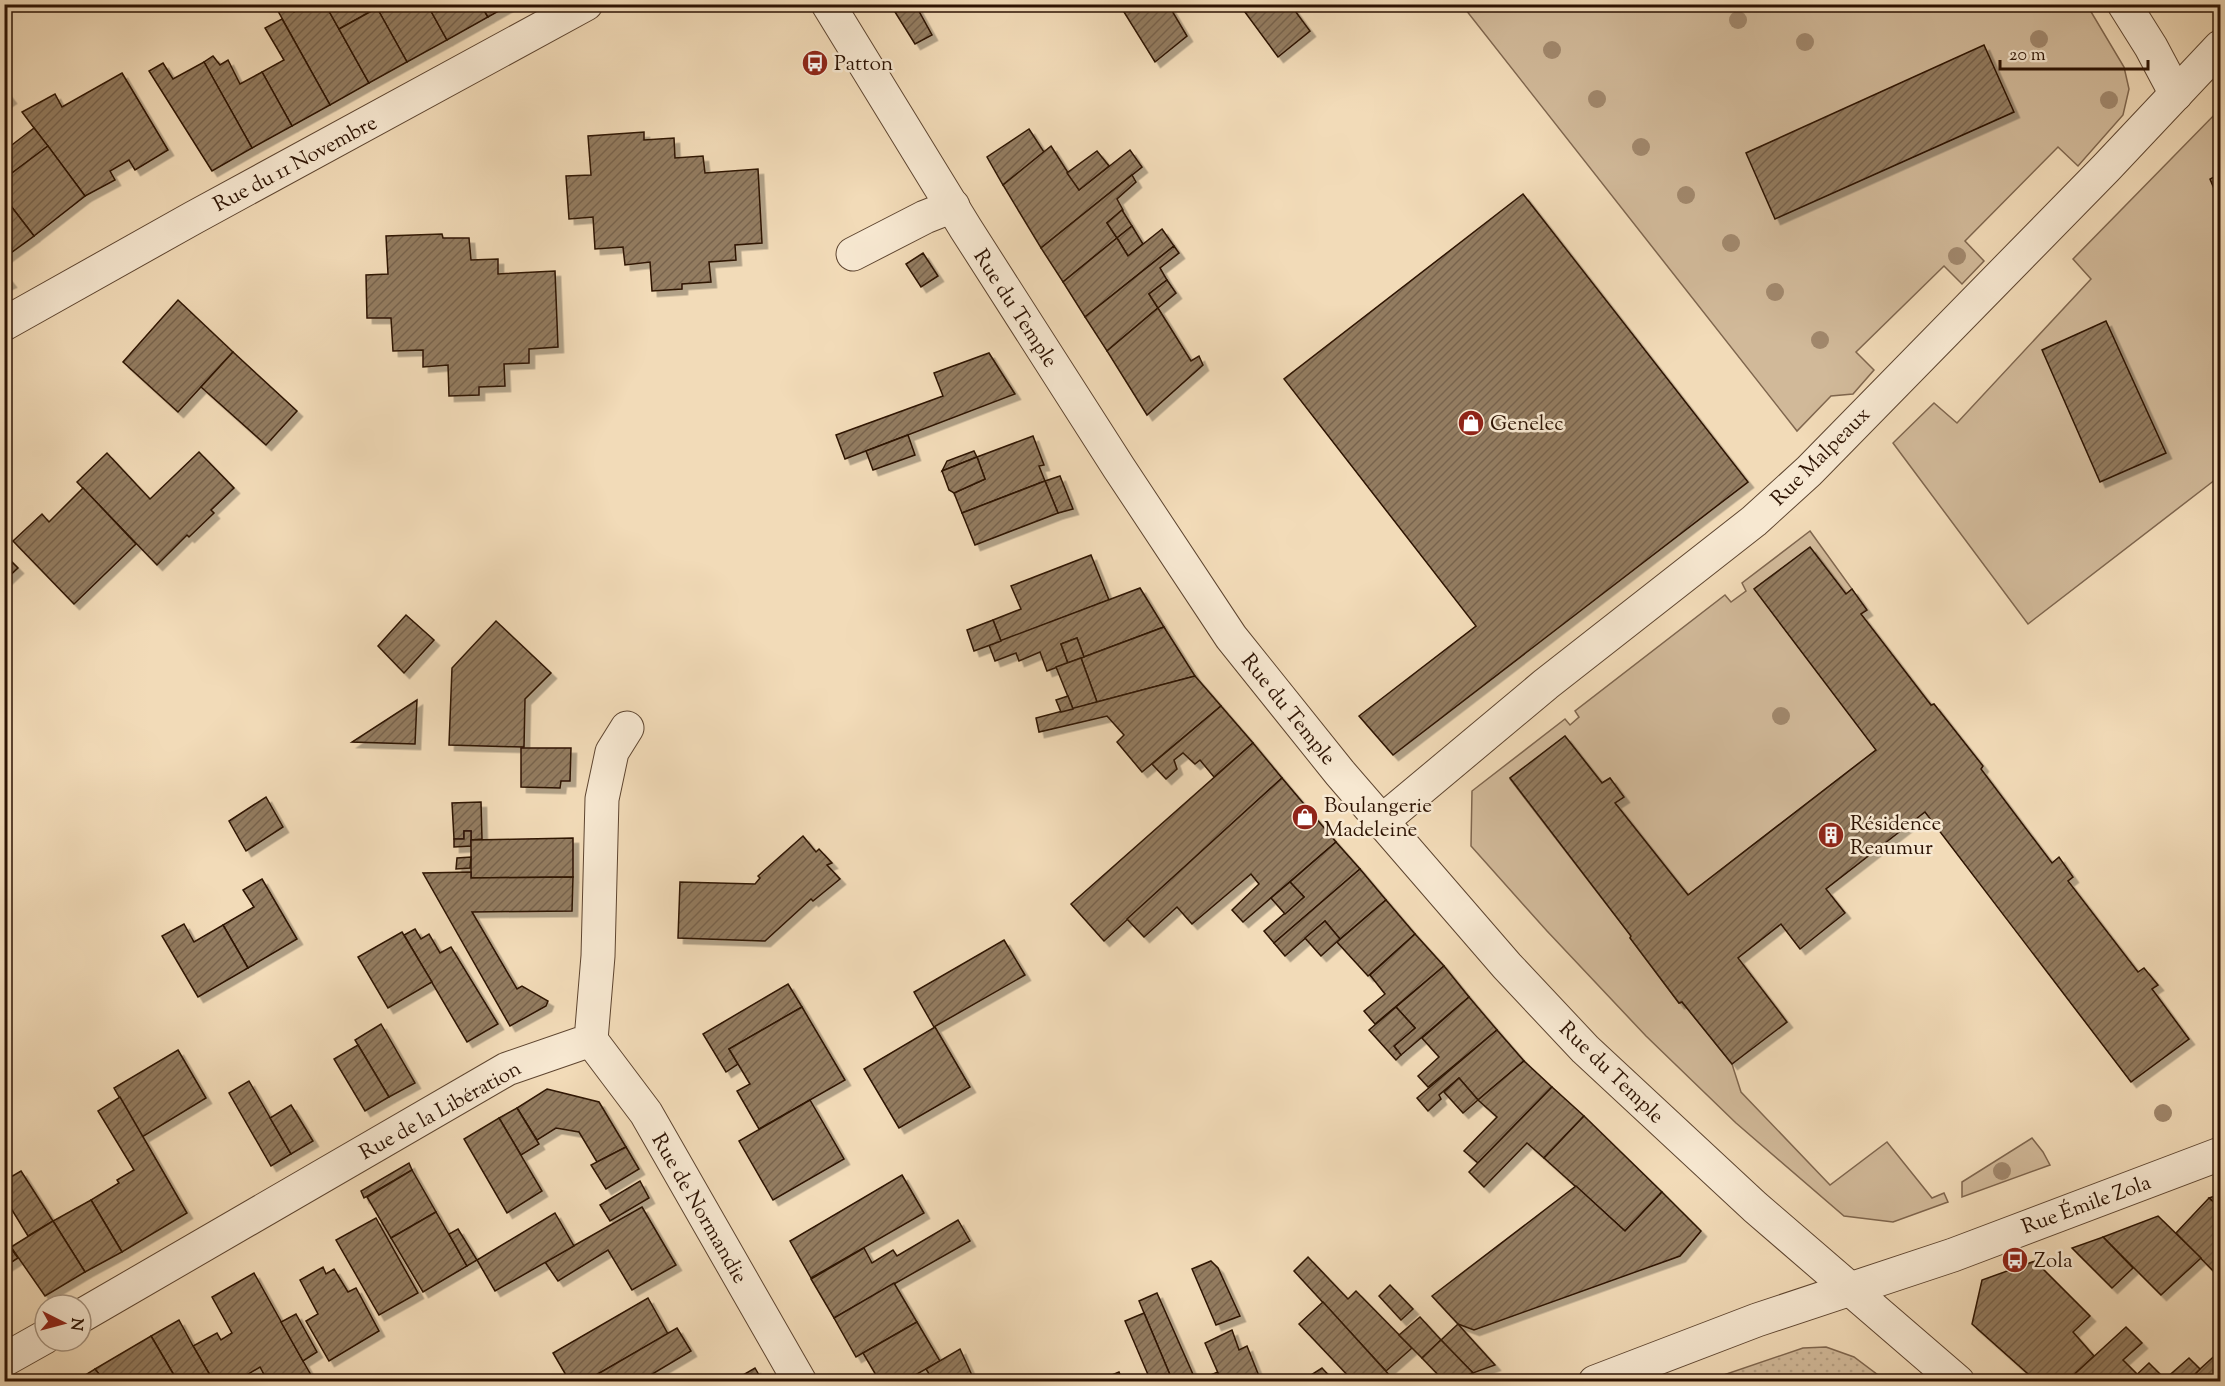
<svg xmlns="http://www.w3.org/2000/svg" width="2225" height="1386" viewBox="0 0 2225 1386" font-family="'Sorts Mill Goudy',serif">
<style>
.green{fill:#d1b999;stroke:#7f664e;stroke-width:1.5}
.park{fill:url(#park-dots);stroke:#7f664e;stroke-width:1.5}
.building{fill:url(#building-hatch);stroke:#2d1303;stroke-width:1.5;filter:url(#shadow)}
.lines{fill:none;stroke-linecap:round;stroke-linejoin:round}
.minor-casing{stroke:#5e4530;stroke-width:35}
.minor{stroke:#f7e8d1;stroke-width:33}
.tree{fill:#a1886d}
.labels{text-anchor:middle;stroke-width:5;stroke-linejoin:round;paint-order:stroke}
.poi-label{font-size:21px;fill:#2d1303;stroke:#f7e8d1;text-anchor:start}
.street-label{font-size:21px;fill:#2d1303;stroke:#f7e8d1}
</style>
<defs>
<pattern id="park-dots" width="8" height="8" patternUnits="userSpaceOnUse" patternTransform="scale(1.5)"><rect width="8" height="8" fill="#d1b999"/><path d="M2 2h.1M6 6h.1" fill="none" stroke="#b49e82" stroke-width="1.8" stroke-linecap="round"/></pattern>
<pattern id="building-hatch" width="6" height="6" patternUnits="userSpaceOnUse" patternTransform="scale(1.5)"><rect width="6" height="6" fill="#937b61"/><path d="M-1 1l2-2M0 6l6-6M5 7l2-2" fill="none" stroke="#78644e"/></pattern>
<filter id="shadow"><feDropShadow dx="5.5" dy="5.5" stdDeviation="0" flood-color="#0004"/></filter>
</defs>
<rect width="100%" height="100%" fill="#f2dbb8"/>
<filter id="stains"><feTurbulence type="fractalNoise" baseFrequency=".00333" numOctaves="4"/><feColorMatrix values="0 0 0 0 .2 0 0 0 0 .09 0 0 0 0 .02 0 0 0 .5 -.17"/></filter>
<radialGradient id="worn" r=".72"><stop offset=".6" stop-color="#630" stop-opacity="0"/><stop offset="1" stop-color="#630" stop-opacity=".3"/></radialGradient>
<g class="green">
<path d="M1462 5H2087L2124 67 2129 89 2123 115 2078 166 2058 147 1965 241 1984 261 1962 284 1944 266 1856 352 1874 370 1853 394 1831 396 1797 431Z"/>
<path d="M2220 109V476L2028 624 1893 443 1934 403 1957 423 2091 279 2073 259Z"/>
<path d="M1810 531 1852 589 1846 594 1876 750 1688 895 1615 803 1623 797 1610 778 1602 783 1565 736 1510 779 1631 936 1630 938 1679 1003 1682 1002 1732 1064 1741 1092 1830 1185 1887 1142 1932 1198 1944 1193 1948 1202 1893 1222 1844 1216 1736 1123 1646 1036 1547 931 1471 846 1472 791 1565 719 1570 725 1579 717 1575 711 1725 595 1731 602 1746 591 1742 583Z"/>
<path d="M2032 1138 2043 1152 2050 1165 1962 1197V1182Z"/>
</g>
<path class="park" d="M1826 1347 1854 1357 1886 1381H1706L1803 1348Z"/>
<g class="building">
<path d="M307 4H325L369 83 330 105 278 11 288 5 294 12Z"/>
<path d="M325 4H375L377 8 339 29Z"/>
<path d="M383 4H427L447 40 407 62 377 8Z"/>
<path d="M427 4H480L488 17 447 40Z"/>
<path d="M480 4H511L488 17Z"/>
<path d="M890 4H915L932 35 915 44Z"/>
<path d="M1119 4H1168L1187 36 1155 62Z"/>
<path d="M1239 4H1290L1310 31 1278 57Z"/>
<path d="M377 8 407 62 369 83 339 29Z"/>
<path d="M282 19 330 105 292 126 262 72 284 60 265 28Z"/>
<path d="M1984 45 2014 112 1775 219 1746 153Z"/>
<path d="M213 56 220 65 228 60 240 84 262 72 292 126 252 148 204 62Z"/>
<path d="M204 62 252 148 212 171 149 71 163 63 173 79Z"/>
<path d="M122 73 168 150 135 170 129 160 110 171 115 180 85 196 22 112 55 94 62 107Z"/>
<path d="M4 89 11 98 4 103Z"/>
<path d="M34 128 48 146 4 179V151Z"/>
<path d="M1029 129 1044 152 1003 185 987 157Z"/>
<path d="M644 132V140L674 138 675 158 703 156 705 173 758 169 762 243 735 245 736 260 709 262 711 282 682 284V289L652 291 650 262 625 265 623 247 595 249 593 217 569 219 566 176 591 175 588 136Z"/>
<path d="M48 146 85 196 34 236 4 197V179Z"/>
<path d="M1051 146 1079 190 1130 150 1142 167 1041 248 1003 185Z"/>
<path d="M1097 151 1109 166 1079 190 1067 173Z"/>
<path d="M2220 174V203L2210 179Z"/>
<path d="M1132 175 1136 182 1117 199 1123 210 1107 223 1117 238 1063 282 1041 248Z"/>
<path d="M1523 194 1748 482 1393 755 1359 716 1476 626 1284 379Z"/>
<path d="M4 197 34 236 4 258Z"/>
<path d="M1122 210 1132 226 1117 238 1107 223Z"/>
<path d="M1132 226 1143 244 1128 256 1117 238Z"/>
<path d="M1162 229 1174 246 1085 317 1063 282 1117 238 1128 256Z"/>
<path d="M442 234 443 238H469L471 260 498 259V274L555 271 558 347 529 349V363L504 364 505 386 479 387V395L449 396 448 365 423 367V350L393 351 391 318H367L366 275 388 274 386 236Z"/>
<path d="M1174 246 1179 253 1160 268 1167 280 1149 294 1158 308 1107 351 1085 317Z"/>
<path d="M923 253 938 276 921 287 906 264Z"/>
<path d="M4 273 11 282 4 285Z"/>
<path d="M1167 280 1176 293 1158 308 1149 294Z"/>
<path d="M178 300 233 352 178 412 123 362Z"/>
<path d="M1158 308 1191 361 1199 356 1203 365 1147 415 1107 351Z"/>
<path d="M2106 321 2166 453 2100 482 2042 350Z"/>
<path d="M233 352 297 411 266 445 201 387Z"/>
<path d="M989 353 1015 394 845 459 836 435 943 396 934 373Z"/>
<path d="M908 435 915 455 873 470 866 451Z"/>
<path d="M1033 436 1044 465 1039 466 1045 481 962 513 954 493 985 479 977 457Z"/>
<path d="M974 451 977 457 942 471 947 461Z"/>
<path d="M199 452 234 488 211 510 214 513 189 537 187 535 157 565 77 482 107 453 150 499Z"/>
<path d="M977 457 985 479 954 493 949 490 942 471Z"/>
<path d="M1060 476 1073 509 1058 513 1045 481Z"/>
<path d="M1045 481 1058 513 975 545 962 513Z"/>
<path d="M83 488 136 544 74 604 13 541 42 514 49 522Z"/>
<path d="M1810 547 1846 594 1852 589 1867 610 1861 614 1931 705 1934 704 1983 766 1981 769 2052 863 2059 857 2073 877 2068 881 2138 972 2144 968 2158 985 2152 989 2189 1039 2131 1082 1925 812 1826 889 1845 913 1800 949 1781 924 1738 958 1787 1022 1732 1064 1682 1002 1679 1003 1630 938 1631 936 1510 778 1565 736 1602 783 1610 778 1624 797 1615 803 1688 895 1876 750 1754 589Z"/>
<path d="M4 554 18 568 4 581Z"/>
<path d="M1091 555 1109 600 1001 641 993 620 1021 609 1011 586Z"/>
<path d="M1140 588 1164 627 1084 657 1077 638 1061 644 1068 663 1047 671 1040 652 1019 661 1016 653 995 661 989 645Z"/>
<path d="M406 615 434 640 404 673 378 646Z"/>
<path d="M993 620 1001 641 974 651 967 630Z"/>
<path d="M496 621 551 673 525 699 524 747 449 745 452 668Z"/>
<path d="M1164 627 1195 676 1097 702 1081 658Z"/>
<path d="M1077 638 1084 657 1068 663 1061 644Z"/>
<path d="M1081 658 1097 702 1073 709 1056 667Z"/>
<path d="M1195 676 1221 706 1142 772 1117 742 1124 735 1107 716 1039 732 1036 718Z"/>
<path d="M1068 696 1073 709 1061 712 1056 700Z"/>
<path d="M417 700 415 744 352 742Z"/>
<path d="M1221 706 1253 743 1214 777 1200 760 1195 764 1183 753 1174 760 1177 769 1166 779 1152 764Z"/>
<path d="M1253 743 1282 778 1104 941 1071 904Z"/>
<path d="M521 748H571L570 781H561L560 788 521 787Z"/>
<path d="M1282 778 1336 842 1243 922 1232 910 1259 884 1251 874 1192 924 1177 907 1144 937 1127 919Z"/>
<path d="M266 797 283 827 246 851 229 821Z"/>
<path d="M481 802 482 839 471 840V831H464V839H454L452 803Z"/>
<path d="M464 831H471V846L454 847V839H464Z"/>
<path d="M803 836 816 852 819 849 832 863 827 865 840 879 813 901 811 899 765 941 678 938 680 882 755 884 760 878 758 876Z"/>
<path d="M573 838V877L471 878V840Z"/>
<path d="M1336 842 1360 869 1274 943 1264 931 1304 897 1290 882Z"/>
<path d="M471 857 470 868 456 869 457 858Z"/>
<path d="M1360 869 1386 900 1340 939 1325 921 1285 956 1274 943Z"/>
<path d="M471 872V878L573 877 572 911 472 912 517 989 522 986 548 1001 546 1006 510 1026 423 873Z"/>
<path d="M262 879 297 939 248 968 223 925 254 907 243 890Z"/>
<path d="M1290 882 1304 897 1285 914 1271 898Z"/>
<path d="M1386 900 1415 934 1368 976 1337 942Z"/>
<path d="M1325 921 1340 939 1321 956 1305 938Z"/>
<path d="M184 924 194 942 223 925 248 968 198 997 162 936Z"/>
<path d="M415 929 421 939 429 934 440 953 451 947 498 1024 467 1042 404 935Z"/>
<path d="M402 932 432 982 388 1008 358 957Z"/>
<path d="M1415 934 1444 966 1375 1024 1364 1011 1385 994 1370 975Z"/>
<path d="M1004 940 1025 975 934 1027 914 992Z"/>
<path d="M1444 966 1469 997 1401 1055 1394 1046 1415 1028 1396 1007Z"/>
<path d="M788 984 802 1007 729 1049 738 1064 726 1072 703 1034Z"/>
<path d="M1469 997 1497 1030 1428 1087 1418 1076 1439 1057 1422 1038Z"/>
<path d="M802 1007 845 1080 759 1129 737 1091 750 1084 729 1049Z"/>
<path d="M1396 1007 1415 1028 1394 1046 1401 1055 1396 1060 1369 1030Z"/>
<path d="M381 1024 415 1083 389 1097 355 1040Z"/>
<path d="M935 1027 970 1087 899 1128 864 1069Z"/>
<path d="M1497 1030 1524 1061 1478 1100 1459 1078 1439 1095 1441 1099 1428 1111 1417 1098Z"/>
<path d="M358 1045 389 1097 365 1111 334 1059Z"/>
<path d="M178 1050 206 1098 142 1137 114 1088Z"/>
<path d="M1524 1061 1552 1087 1478 1163 1464 1151 1497 1117 1478 1100Z"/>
<path d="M1459 1078 1478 1100 1463 1113 1444 1092Z"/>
<path d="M249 1081 291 1154 271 1166 229 1093Z"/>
<path d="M1552 1087 1584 1116 1544 1158 1527 1143 1484 1187 1469 1172Z"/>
<path d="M547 1089 599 1102 626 1147 597 1162 579 1132 556 1128 537 1140 517 1108Z"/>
<path d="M120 1097 187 1213 122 1252 91 1200 119 1183 117 1180 134 1170 98 1111Z"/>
<path d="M810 1100 844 1159 773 1200 739 1141Z"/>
<path d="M291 1105 313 1141 291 1154 270 1118Z"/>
<path d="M517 1108 539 1144 521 1155 499 1118Z"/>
<path d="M1584 1116 1662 1192 1625 1231 1544 1158Z"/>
<path d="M499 1118 542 1191 507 1213 464 1139Z"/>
<path d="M626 1147 639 1169 606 1189 591 1165Z"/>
<path d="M409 1163 412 1170 364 1198 361 1191Z"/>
<path d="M412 1170 436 1212 391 1238 367 1197Z"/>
<path d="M21 1171 53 1221 28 1236 4 1197V1181Z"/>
<path d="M902 1175 924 1213 811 1278 790 1241Z"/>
<path d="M640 1181 649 1198 610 1221 600 1205Z"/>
<path d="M1576 1186 1625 1231 1662 1192 1701 1231 1680 1256 1474 1330 1458 1324 1432 1296Z"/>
<path d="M2220 1194V1208L2209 1198Z"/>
<path d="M2209 1198 2220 1208V1278L2176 1233Z"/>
<path d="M91 1200 122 1252 85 1272 53 1221Z"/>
<path d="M642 1207 676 1265 632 1290 608 1250 558 1281 545 1262Z"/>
<path d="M436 1212 467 1266 423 1292 391 1238Z"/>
<path d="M555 1213 574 1246 495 1291 477 1260Z"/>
<path d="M2158 1216 2201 1258 2161 1295 2103 1237Z"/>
<path d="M376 1218 418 1293 379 1315 336 1240Z"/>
<path d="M958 1220 970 1241 834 1318 811 1279 864 1248 872 1263 893 1250 897 1256Z"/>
<path d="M53 1221 85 1272 45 1296 11 1247Z"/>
<path d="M458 1229 477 1260 467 1266 449 1234Z"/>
<path d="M2103 1237 2133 1268 2112 1288 2072 1248Z"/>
<path d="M4 1239 18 1258 4 1267Z"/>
<path d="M1308 1257 1348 1299 1356 1291 1412 1348 1386 1371 1294 1271Z"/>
<path d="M1211 1261 1218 1268 1240 1316 1216 1325 1192 1269Z"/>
<path d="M2035 1261 2090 1316 2073 1332 2094 1356 2066 1382H2037L1972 1324 1982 1280Z"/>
<path d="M323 1267 326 1274 334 1269 348 1292 356 1288 379 1331 329 1361 306 1321 318 1314 300 1280Z"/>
<path d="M254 1273 303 1361 315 1382H268L260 1367 235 1382H214L193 1346 217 1333 221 1340 232 1333 212 1297Z"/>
<path d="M894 1283 917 1322 856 1357 834 1318Z"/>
<path d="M1390 1285 1413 1309 1401 1320 1379 1296Z"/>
<path d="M1157 1293 1196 1381 1218 1372 1222 1382H1173L1139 1301Z"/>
<path d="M648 1298 668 1334 584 1382H570L553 1353Z"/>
<path d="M1323 1302 1392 1378 1388 1382H1354L1299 1324Z"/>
<path d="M1144 1313 1173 1382H1151L1149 1377 1125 1321Z"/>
<path d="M296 1314 317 1352 303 1361 281 1322Z"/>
<path d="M1420 1317 1441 1340 1422 1358 1399 1335Z"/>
<path d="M179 1320 193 1346 214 1382H178L151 1336Z"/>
<path d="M917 1322 940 1361 903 1382H880L863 1353Z"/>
<path d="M1458 1324 1466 1333 1495 1365 1473 1373 1441 1340Z"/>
<path d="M2126 1327 2142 1343 2123 1360 2137 1374 2129 1382H2066Z"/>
<path d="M677 1328 691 1351 639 1382H584Z"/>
<path d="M1232 1330 1239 1350 1247 1346 1261 1381 1222 1382 1205 1343Z"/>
<path d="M151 1336 178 1382H105L95 1369Z"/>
<path d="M1441 1340 1473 1373 1451 1382H1445L1422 1358Z"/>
<path d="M960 1349 975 1382H934L926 1369Z"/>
<path d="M2220 1351V1382H2187L2200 1369Z"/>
<path d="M2189 1358 2200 1369 2187 1382H2129L2149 1363 2165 1379Z"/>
<path d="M755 1368 763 1382H731Z"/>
<path d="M1322 1368 1335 1382H1300Z"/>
<path d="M95 1369 105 1382H74Z"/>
<path d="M1119 1372 1123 1382H1100V1380Z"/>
</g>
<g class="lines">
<defs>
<g id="minor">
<path d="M828 4 966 229 1119 468 1231 637 1340 773 1507 966 1585 1049 1755 1207 1958 1382"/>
<path d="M2124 4 2151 47 2176 94"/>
<path d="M853 254 925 217 953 206"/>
<path d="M4 324 193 218 586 4"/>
<path d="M1381 822 1546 684 1754 521 1809 471 2106 168 2220 47"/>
<path d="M591 1040 646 1113 800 1382"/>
<path d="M81 1316 507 1069 591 1040 598 956 602 799 612 752 627 728"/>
<path d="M4 1360 45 1337"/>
<path d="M1595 1382 1757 1320 1953 1255 2220 1154"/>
</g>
</defs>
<use href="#minor" class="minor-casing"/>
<use href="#minor" class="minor"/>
</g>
<g class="tree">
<circle cx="1738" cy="20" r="9"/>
<circle cx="2039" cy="39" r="9"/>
<circle cx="1805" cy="42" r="9"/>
<circle cx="1552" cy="50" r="9"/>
<circle cx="1597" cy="99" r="9"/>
<circle cx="2109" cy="100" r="9"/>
<circle cx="1641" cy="147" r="9"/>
<circle cx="1686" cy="195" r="9"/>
<circle cx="1731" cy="243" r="9"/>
<circle cx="1957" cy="256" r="9"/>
<circle cx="1775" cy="292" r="9"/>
<circle cx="1820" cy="340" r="9"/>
<circle cx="1781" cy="716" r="9"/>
<circle cx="2163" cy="1113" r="9"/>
<circle cx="2002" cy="1171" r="9"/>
</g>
<defs>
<symbol id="bus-disc" viewBox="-11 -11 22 22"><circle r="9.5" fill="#8f2418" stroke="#f7e8d1"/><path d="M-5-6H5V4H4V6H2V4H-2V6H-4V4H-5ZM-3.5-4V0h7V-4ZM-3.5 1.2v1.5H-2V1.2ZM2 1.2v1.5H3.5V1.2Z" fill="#fff"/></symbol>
<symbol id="shop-disc" viewBox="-11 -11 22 22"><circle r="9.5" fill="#8f2418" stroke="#f7e8d1"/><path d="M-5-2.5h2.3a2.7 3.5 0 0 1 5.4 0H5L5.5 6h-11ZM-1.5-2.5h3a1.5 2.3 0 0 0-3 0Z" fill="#fff"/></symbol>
<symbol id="building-disc" viewBox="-11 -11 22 22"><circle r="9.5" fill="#8f2418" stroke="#f7e8d1"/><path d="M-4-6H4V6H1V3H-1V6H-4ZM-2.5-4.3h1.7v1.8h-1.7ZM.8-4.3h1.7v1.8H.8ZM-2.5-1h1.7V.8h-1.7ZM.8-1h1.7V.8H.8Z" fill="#fff"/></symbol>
</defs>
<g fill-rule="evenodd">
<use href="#bus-disc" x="800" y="48" width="30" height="30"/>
<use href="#shop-disc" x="1456" y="408" width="30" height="30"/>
<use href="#shop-disc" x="1290" y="802" width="30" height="30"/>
<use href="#building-disc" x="1816" y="820" width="30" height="30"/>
<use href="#bus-disc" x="2000" y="1245" width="30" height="30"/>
</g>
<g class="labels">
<g class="poi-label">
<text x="834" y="70">Patton</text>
<text x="1490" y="430">Genelec</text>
<text x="1324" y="812">Boulangerie<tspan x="1324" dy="24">Madeleine</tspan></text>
<text x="1850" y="830">Résidence<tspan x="1850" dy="24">Reaumur</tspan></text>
<text x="2034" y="1267">Zola</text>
</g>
<g class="street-label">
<text transform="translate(295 163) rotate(-28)" y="7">Rue du 11 Novembre</text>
<text transform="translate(1016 308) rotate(57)" y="7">Rue du Temple</text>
<text transform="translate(1820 456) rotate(-45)" y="7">Rue Malpeaux</text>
<text transform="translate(1289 709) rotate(51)" y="7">Rue du Temple</text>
<text transform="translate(1612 1072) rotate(44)" y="7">Rue du Temple</text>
<text transform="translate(440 1110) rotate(-29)" y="7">Rue de la Libération</text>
<text transform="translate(2086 1204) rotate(-20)" y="7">Rue Émile Zola</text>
<text transform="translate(700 1208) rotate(60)" y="7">Rue de Normandie</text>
</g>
</g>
<rect width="2225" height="1386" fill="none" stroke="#f2dbb8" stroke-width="24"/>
<rect x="6" y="6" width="2213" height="1374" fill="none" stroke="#2d1303" stroke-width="3"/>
<rect x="12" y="12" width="2201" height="1362" fill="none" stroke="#2d1303" stroke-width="1.5"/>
<g transform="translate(63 1323) rotate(96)"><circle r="28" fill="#f7e8d1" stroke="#a6937f" stroke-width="1.5"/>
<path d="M0-4.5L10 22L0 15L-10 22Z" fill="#8f2418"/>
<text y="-9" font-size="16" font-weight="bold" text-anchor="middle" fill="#2d1303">N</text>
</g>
<path d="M2000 60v9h148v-9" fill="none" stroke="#2d1303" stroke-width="3"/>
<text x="2009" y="60" font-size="18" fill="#2d1303" stroke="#f7e8d1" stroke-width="4.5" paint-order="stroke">20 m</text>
<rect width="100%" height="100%" filter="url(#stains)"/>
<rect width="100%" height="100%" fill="url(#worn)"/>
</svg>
